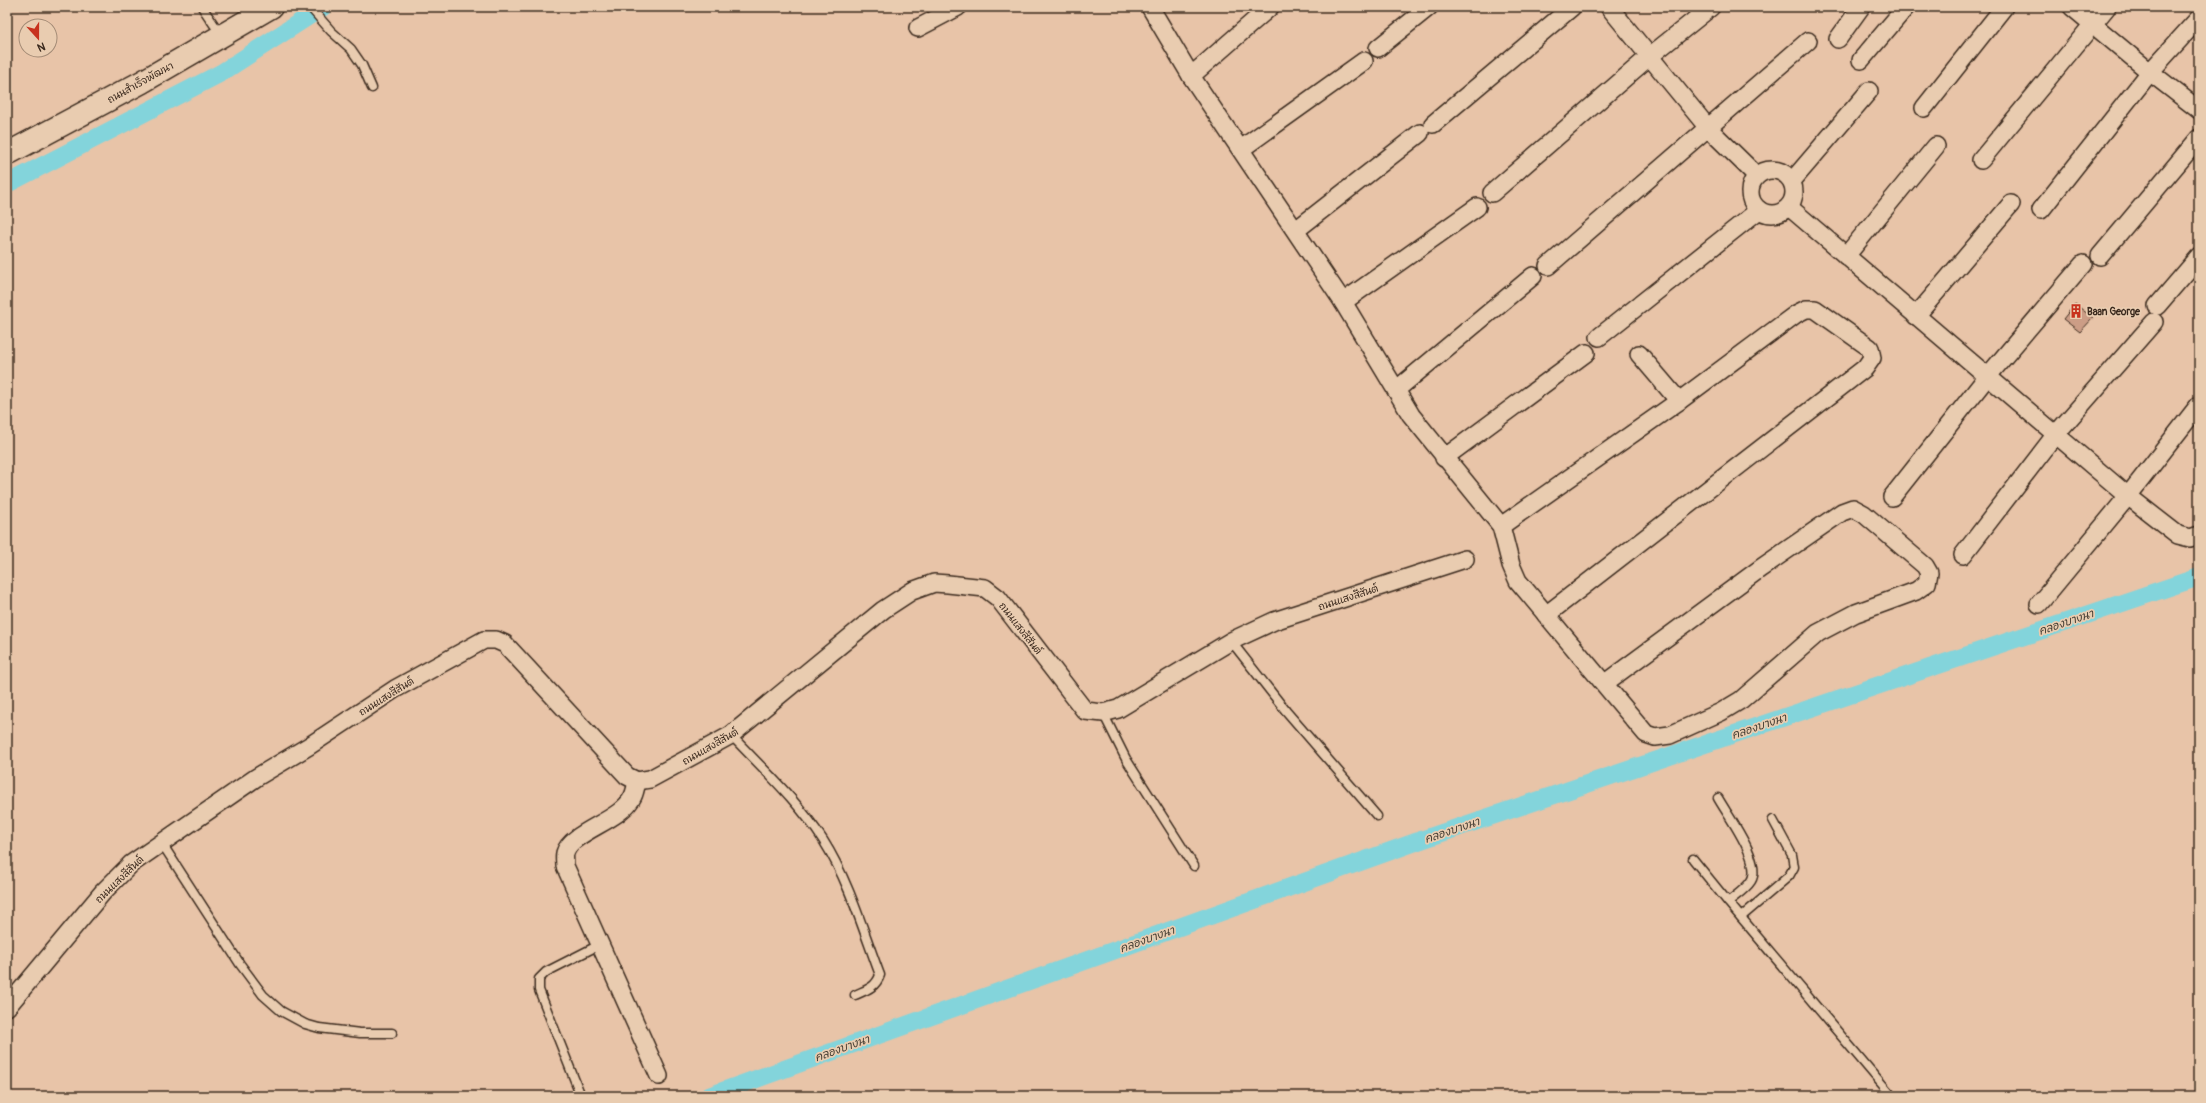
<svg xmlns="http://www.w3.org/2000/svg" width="2206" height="1103" viewBox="0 0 2206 1103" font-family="Pangolin,'Playpen Sans Thai',sans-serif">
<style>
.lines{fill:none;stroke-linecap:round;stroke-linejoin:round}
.canal{stroke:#83d4db;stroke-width:18}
.building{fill:#cc9d86;stroke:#3b2a1e}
.lane-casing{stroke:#3b2a1e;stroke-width:11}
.street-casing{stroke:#3b2a1e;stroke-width:20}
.secondary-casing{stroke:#3b2a1e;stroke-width:25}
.lane{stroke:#e9ccb0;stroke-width:8}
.street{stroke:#e9ccb0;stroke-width:17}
.secondary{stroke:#e9ccb0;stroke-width:22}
.labels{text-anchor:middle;stroke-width:3.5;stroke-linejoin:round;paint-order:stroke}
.street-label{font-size:10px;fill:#3b2a1e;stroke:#e9ccb0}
.poi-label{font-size:10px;font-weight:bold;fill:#3b2a1e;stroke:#e9ccb0;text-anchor:start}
.water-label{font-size:11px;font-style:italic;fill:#423b31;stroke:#e9ccb0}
</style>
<rect width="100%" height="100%" fill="#e8c4a8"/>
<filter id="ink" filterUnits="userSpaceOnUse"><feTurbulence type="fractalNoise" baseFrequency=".025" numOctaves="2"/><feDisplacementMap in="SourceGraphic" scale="8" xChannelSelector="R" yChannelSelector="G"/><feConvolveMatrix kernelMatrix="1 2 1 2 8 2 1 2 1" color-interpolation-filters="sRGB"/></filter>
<g filter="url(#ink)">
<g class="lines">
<g class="canal">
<path d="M7 184 221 73 323 7"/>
<path d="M709 1096 1424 839 2199 577"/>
</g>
</g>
<path class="building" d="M2075 304 2093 318 2080 332 2063 319Z"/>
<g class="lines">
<defs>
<g id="lane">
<path d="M202 7 221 35"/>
<path d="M310 7 331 31 351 49 362 65 372 88"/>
<path d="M1231 641 1286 711 1377 816"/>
<path d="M1103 713 1126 759 1194 866"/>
<path d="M731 735C763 769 798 801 823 840 849 881 863 930 880 975 876 987 867 990 855 995"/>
<path d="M1718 798C1728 816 1763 862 1751 881 1746 889 1735 896 1728 902"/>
<path d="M161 842 240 964 263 995 281 1011 305 1024 319 1028 360 1033H392"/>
<path d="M1693 859 1728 902 1892 1096"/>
<path d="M1741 917 1789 876 1794 867 1792 855 1773 820"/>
<path d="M581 1096 539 990V979L546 972 601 944"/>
</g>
<g id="street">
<path d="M1150 7 1191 76 1343 302 1411 415 1501 526 1511 565 1518 581 1646 734 1655 737 1670 735 1721 712 1741 700 1818 633 1856 613 1916 591 1927 583 1929 573 1925 566 1864 514 1853 508 1842 512 1761 568 1605 683"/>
<path d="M1609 7 1709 129 1756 175"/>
<path d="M2072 7 2150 72 2199 110"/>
<path d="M918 28 958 7"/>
<path d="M1838 39 1861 7"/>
<path d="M1378 48 1429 7"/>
<path d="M1861 60 1906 7"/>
<path d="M1191 76 1270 7"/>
<path d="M1924 108 2004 7"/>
<path d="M1433 124 1572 7"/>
<path d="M1241 149 1364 61"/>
<path d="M1981 160 2107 7"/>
<circle cx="1772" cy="192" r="22"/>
<path d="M1792 181 1869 91"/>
<path d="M1492 193 1650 56 1711 7"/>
<path d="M1789 207 2128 496 2178 535 2190 538 2199 535"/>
<path d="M2041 210 2150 72 2199 18"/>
<path d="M1296 230 1420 133"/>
<path d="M1846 256 1936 146"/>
<path d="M2100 256 2199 138"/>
<path d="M1548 266 1808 41"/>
<path d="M1343 302 1477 207"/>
<path d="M2157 306 2199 257"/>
<path d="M1916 316 2011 204"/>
<path d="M1599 337 1759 210"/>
<path d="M1639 354 1679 401"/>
<path d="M1396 390 1533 276"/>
<path d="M1444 458 1586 353"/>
<path d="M1892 497 1987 377 2083 264"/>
<path d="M1501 526 1679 401 1796 314 1806 309H1815L1870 348 1872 358 1865 368 1546 615"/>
<path d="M1963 555 2056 434 2154 322"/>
<path d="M2039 604 2128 496 2199 405"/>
<path d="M637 781C636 786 635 792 633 796 622 821 571 831 565 853 564 857 565 862 565 866L659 1076"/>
<path d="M7 1007 103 892 131 864 257 777 309 746 395 689 484 640H496L505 644 627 776 637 781 650 779 731 735 883 610 912 591 934 583 948 584 985 588 998 598 1085 711 1103 713 1118 709 1231 641 1274 621 1465 559"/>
</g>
<path id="secondary" d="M7 154 142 82 271 7"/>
</defs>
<use href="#lane" class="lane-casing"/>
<use href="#street" class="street-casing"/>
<use href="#secondary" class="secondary-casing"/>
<use href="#lane" class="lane"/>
<use href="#street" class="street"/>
<use href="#secondary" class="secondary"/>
</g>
</g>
<defs>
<symbol id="building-bare" viewBox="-9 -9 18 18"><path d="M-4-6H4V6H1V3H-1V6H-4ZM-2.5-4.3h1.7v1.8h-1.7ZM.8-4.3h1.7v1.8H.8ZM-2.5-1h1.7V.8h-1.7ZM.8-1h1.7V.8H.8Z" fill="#c8321e" stroke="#e9ccb0" stroke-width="2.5" paint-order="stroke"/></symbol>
</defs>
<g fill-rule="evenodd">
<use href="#building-bare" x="2066" y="301" width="20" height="20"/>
</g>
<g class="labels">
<g class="street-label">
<text transform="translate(140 82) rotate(-29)" y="4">ถนนสำเร็จพัฒนา</text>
<text transform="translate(1348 597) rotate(-18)" y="4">ถนนแสงสีสันต์</text>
<text transform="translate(1021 628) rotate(52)" y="4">ถนนแสงสีสันต์</text>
<text transform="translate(386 696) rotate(-32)" y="4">ถนนแสงสีสันต์</text>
<text transform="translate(710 746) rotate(-30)" y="4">ถนนแสงสีสันต์</text>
<text transform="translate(119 879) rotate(-44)" y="4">ถนนแสงสีสันต์</text>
</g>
<g class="poi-label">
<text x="2087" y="315">Baan George</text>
</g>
<g class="water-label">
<text transform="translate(2066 622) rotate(-19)" y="4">คลองบางนา</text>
<text transform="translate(1759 726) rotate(-19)" y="4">คลองบางนา</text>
<text transform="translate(1452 830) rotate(-19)" y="4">คลองบางนา</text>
<text transform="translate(1147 939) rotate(-20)" y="4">คลองบางนา</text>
<text transform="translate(842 1048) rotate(-20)" y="4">คลองบางนา</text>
</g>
</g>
<rect width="2206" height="1103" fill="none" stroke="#e9ccb0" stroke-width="24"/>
<rect x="12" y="12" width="2182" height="1079" fill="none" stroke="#3b2a1e" stroke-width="1.5" filter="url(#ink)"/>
<g transform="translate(38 38) rotate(159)"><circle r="19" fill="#e9ccb0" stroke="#a38b76"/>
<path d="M0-3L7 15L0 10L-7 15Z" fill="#c8321e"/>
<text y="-6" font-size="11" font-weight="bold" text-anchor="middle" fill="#3b2a1e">N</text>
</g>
</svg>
